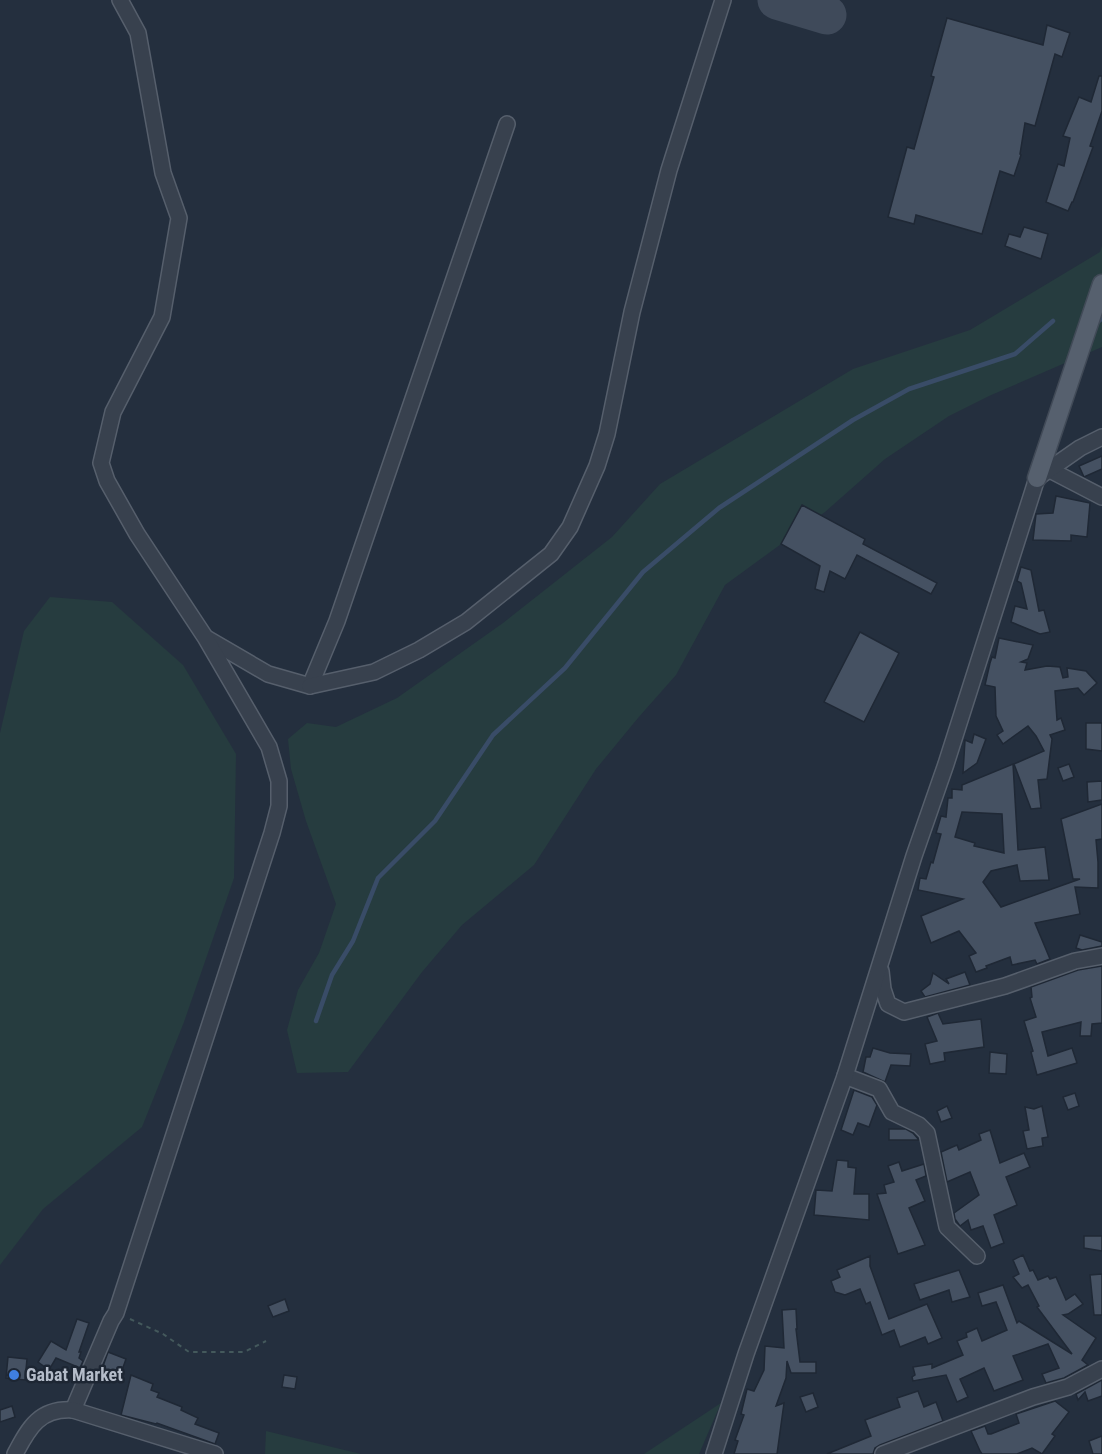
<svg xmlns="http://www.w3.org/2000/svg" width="1102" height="1454" viewBox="0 0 1102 1454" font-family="'Roboto Condensed',sans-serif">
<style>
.green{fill:#263c3f}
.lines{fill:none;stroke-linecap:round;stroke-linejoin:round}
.stream{stroke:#394c67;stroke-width:4.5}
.taxiway{stroke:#3f4a5a;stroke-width:39}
.building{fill:#455162;stroke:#1f2835;stroke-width:1.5;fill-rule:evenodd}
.minor-casing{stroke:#565f6c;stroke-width:18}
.major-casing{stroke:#414a57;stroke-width:21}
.path{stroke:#44595c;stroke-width:2;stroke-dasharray:4.5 4.5;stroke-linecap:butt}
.minor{stroke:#38414e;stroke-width:15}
.major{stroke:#56606e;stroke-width:18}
.shop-dot{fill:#3f7fe0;stroke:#1d2633;stroke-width:2}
.labels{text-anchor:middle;stroke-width:5;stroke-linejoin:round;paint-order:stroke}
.poi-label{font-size:18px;font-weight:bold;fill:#b4bcc9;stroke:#1d2633;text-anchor:start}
</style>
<rect width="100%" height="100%" fill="#242f3e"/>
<g class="green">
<path d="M1102 246V347L989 396 949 416 885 459 825 512 725 585 676 675 638 718 596 769 534 865 462 925 422 972 348 1072 297 1073 287 1030 298 990 319 953 336 904 306 821 291 769 288 739 307 723 336 727 397 698 503 623 612 537 660 484 853 369 970 330 1100 252Z"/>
<path d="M50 597 112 602 183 665 236 754 234 878 184 1022 142 1127 43 1209 0 1265V733L24 631Z"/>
<path d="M721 1403 699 1454H644Z"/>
<path d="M266 1431 361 1454H265Z"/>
</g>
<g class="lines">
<g class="stream">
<path d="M1099 321 1102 318"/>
<path d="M316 1021 332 975 353 941 378 878 435 821 493 735 565 668 643 572 719 508 853 420 909 389 1015 354 1053 321"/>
</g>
<path class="taxiway" d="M777 0 827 15"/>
</g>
<g class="building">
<path d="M947 18 1043 45 1047 25 1070 33 1062 57 1055 54 1035 126 1025 123 1020 154 1021 155 1014 176 1000 171 982 234 916 215 914 224 888 217 907 147 914 149 934 77 931 76Z"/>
<path d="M1099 76H1102V111L1090 146 1093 147 1073 202H1072L1068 211 1046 202 1058 164 1064 166 1070 138 1063 136 1079 97 1091 102Z"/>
<path d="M1024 227 1048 234 1041 259 1005 246 1009 234 1020 237Z"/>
<path d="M1102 456V469L1084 477 1079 466Z"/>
<path d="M1056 496 1090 503 1087 537 1071 535V541L1033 540 1036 514 1053 513Z"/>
<path d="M802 505 865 539 863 544 937 583 931 594 857 555 845 579 830 571 824 592 815 589 820 566 781 544Z"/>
<path d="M1021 567 1031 570 1039 611 1044 610 1050 632 1040 634 1011 622 1015 606 1027 609 1021 583 1017 581Z"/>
<path d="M860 632 899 653 864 722 824 702Z"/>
<path d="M999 638 1033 645 1028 659 1021 662 1027 663 1025 670 1047 666 1060 667 1063 678 1068 677 1067 668 1086 671 1097 683 1084 695 1078 688 1055 691 1057 720 1061 718 1065 730 1050 735 1052 739 1047 779 1038 780 1041 808 1031 809 1014 764 1044 751 1036 736 1028 726 1003 744 997 735 1003 731 996 716 995 687 985 685 990 663 992 657 995 658Z"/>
<path d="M1086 723H1102V751L1086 749Z"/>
<path d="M974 734 986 739 977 763 963 773 965 740 972 743Z"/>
<path d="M1013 764 1018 850 1045 847 1049 880 1020 881 1017 865 991 871 983 882 1001 907 1080 879H1073L1061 819 1102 804V839L1096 840 1098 862V888L1075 887 1080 914 1035 923 1050 959 1037 964 1035 960 1012 965 1010 957 986 966 987 968 976 972 969 956 976 953 959 931 931 943 921 916 963 899 918 890 920 878 926 879 931 862 933 863 941 834 936 833 941 816 946 817 948 798H952V789L962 790V785ZM962 812 1002 814 1004 853 974 846 975 843 955 837Z"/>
<path d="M1069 764 1074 777 1063 781 1058 768Z"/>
<path d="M1102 781V800L1088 802 1087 782Z"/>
<path d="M1080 935 1102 942V946L1082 950 1076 948Z"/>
<path d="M1102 966V1023L1092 1024 1091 1036H1080L1081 1022 1042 1032 1048 1056 1072 1048 1077 1063 1037 1075 1031 1052 1033 1051 1024 1021 1036 1017 1030 998 1032 997 1031 987 1078 970Z"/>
<path d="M965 972 970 985 925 997 921 991 930 984 933 973 949 984 946 979Z"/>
<path d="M938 1013 943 1024 981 1019 984 1047 944 1053 945 1061 930 1064 925 1044 937 1041 927 1017Z"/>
<path d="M873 1048 890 1053 911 1054 910 1066 891 1065 885 1082 863 1072 866 1057H870Z"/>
<path d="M990 1052 1007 1054 1006 1074 989 1073Z"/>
<path d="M854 1090 872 1097 877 1105 869 1127 858 1123 853 1135 841 1130Z"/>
<path d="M1075 1093 1079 1106 1068 1110 1063 1097Z"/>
<path d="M947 1106 952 1118 941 1122 937 1111Z"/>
<path d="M1042 1106 1048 1137 1042 1138 1043 1146 1027 1149 1023 1131 1029 1130 1025 1107 1034 1109Z"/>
<path d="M889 1129H906L913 1133 919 1140H889Z"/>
<path d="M990 1130 1000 1163 1024 1153 1030 1167 1006 1177 1017 1205 994 1215 1004 1243 991 1248 983 1226 971 1230 968 1220 960 1226 955 1219 954 1213 979 1195 970 1172 947 1182 941 1152 957 1145 959 1150 981 1140 979 1134Z"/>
<path d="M837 1160 848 1161V1167L856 1168 854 1194H869V1220L814 1215 816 1190 832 1191Z"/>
<path d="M899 1162 902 1171 924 1164 926 1176 916 1180 925 1201 909 1208 925 1245 898 1254 877 1194 886 1193 884 1185 894 1182 888 1166Z"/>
<path d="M1084 1236H1102V1251L1084 1248Z"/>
<path d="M1023 1255 1030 1271 1033 1270 1038 1280 1048 1276 1050 1279 1056 1277 1066 1300 1075 1294 1083 1304 1068 1314 1063 1315 1096 1338 1082 1360 1088 1365 1064 1378 1046 1383 1042 1374 1059 1368 1048 1344 1013 1356 1023 1380 994 1391 984 1368 960 1379 968 1397 957 1402 946 1375 913 1381 912 1377 915 1375 913 1367 932 1364V1368L963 1355 957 1341 967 1337 966 1333 977 1328 982 1341 1007 1330 996 1302 982 1306 978 1293 1003 1285 1017 1323 1019 1321 1072 1354 1037 1307 1039 1306 1028 1285 1022 1288 1013 1277 1019 1274 1013 1260Z"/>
<path d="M870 1256V1266L889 1319 927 1304 942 1338 928 1344 925 1337 900 1347 894 1330 882 1335 870 1302 866 1304 860 1289 845 1295 835 1292 831 1281 840 1277 837 1270Z"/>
<path d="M959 1270 970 1297 952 1302 949 1290 920 1300 914 1284Z"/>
<path d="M1102 1274V1315H1094L1090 1275Z"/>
<path d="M285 1299 289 1311 273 1317 268 1306Z"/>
<path d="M796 1309 797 1329H796L800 1362H816V1373H791L787 1361 786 1378 776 1406 784 1403 777 1454H734L738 1441 735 1440 744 1415 741 1414 747 1389 754 1391 764 1370 765 1346 784 1348 782 1310Z"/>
<path d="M77 1319 89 1323 79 1352H81L79 1358 83 1361 80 1368 56 1358 49 1370 38 1362 51 1341 66 1350Z"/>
<path d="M108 1352 126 1359 120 1376 102 1369Z"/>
<path d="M8 1357 27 1359 25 1380 6 1378Z"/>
<path d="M131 1375 153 1384 151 1390 159 1393 157 1397 182 1407 181 1410 198 1418 195 1424 219 1433 215 1444 157 1423 156 1424 121 1415Z"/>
<path d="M284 1375 297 1377 295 1389 282 1387Z"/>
<path d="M1102 1380V1396L1088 1401 1085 1392 1078 1400 1076 1394Z"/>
<path d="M918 1391 924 1407 936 1402 943 1421 880 1445 875 1448 873 1454H827L871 1436 865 1420 900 1407 897 1398Z"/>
<path d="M813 1393 818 1407 806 1412 800 1397Z"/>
<path d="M1055 1401 1069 1412 1052 1434 1055 1436 1042 1454 1032 1448 1017 1454H982L980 1451 971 1431 985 1426 988 1434H991L1019 1423 1016 1414Z"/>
<path d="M12 1406 15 1417 0 1422V1410Z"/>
<path d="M1102 1436V1454H1093L1089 1441Z"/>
</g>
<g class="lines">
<defs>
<g id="minor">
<path d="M1050 470 1102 497"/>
<path d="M208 639 268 674 310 686 337 621 507 124"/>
<path d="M310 686 374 672 419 650 466 622 551 554 570 527 597 466 607 434 632 312 669 170 723 0"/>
<path d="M881 971 883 989 888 1004 904 1012 1005 986 1075 961 1102 956"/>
<path d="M845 1076 879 1089 892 1112 919 1125 927 1133 947 1227 977 1256"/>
<path d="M73 1410 111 1321 116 1313 272 833 279 806V781L269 747 205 637 137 534 107 481 101 463 113 412 162 317 179 218 163 173 138 33 120 0"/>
<path d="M15 1454C29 1427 40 1408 73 1410L215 1454"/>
<path d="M714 1454 746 1354 845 1076 914 856 946 764 1037 478 1080 448 1102 437"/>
<path d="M883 1454 1033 1397 1068 1387 1102 1369"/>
</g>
<path id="major" d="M1037 478 1102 284"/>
</defs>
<use href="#minor" class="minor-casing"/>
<use href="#major" class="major-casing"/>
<path class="path" d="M130 1319 163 1334 189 1352H244L266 1341"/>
<use href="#minor" class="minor"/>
<use href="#major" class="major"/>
</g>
<circle class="shop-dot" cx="14" cy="1375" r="6"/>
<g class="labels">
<g class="poi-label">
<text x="26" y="1381">Gabat Market</text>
</g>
</g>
</svg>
